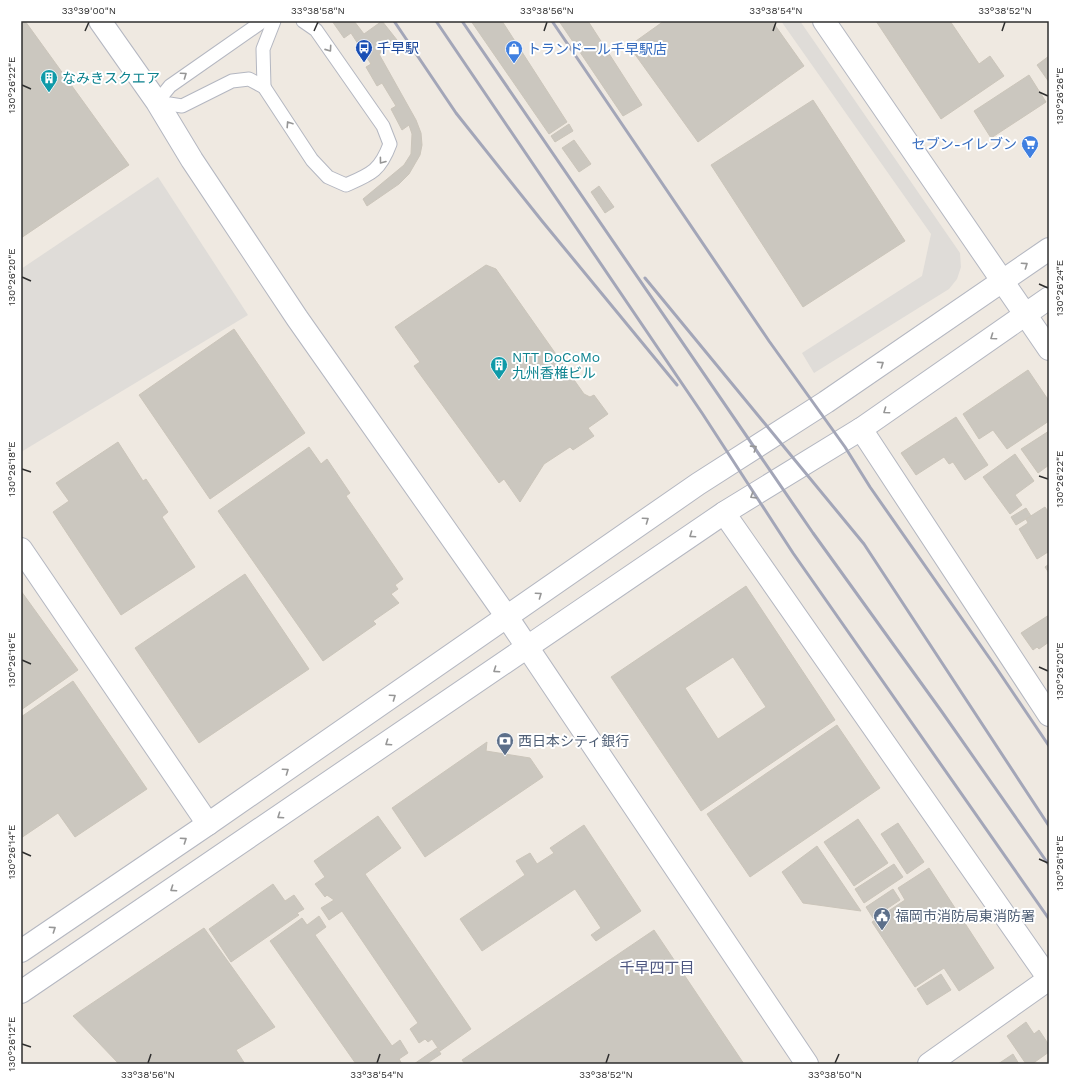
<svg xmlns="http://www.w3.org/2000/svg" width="1070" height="1085" viewBox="0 0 1070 1085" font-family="'Work Sans','Noto Sans JP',sans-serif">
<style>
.plaza{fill:#dfdcd8}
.building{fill:#cbc7bf;stroke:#cbc5ba;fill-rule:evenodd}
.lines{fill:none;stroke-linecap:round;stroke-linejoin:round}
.lane-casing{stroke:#b4b7c1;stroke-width:15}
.street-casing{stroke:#b4b7c1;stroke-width:24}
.secondary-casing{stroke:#b4b7c1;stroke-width:24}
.lane{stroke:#fff;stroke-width:13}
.street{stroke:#fff;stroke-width:22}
.secondary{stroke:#fff;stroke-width:22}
.rail{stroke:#a3a6b8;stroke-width:3}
.oneway{stroke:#969696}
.ticks{fill:none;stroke:#2e2e2e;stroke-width:1.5}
.labels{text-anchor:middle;stroke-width:4;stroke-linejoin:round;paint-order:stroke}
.transit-label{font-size:14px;fill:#164399;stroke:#fff;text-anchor:start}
.shop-label{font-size:14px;fill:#366cbe;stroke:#fff;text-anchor:start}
.culture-label{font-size:14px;fill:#0d838f;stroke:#fff;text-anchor:start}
.service-label{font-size:14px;fill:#4e5e75;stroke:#fff;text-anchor:start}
.neighbourhood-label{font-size:15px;fill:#4d5680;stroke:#fff}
.neatline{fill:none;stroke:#2e2e2e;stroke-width:1.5}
.ticks-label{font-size:10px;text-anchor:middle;fill:#2e2e2e}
</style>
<rect width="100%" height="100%" fill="#efe9e1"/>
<g class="plaza">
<path d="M781 21H800L960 253 961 267 957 279 949 289 814 373 802 353 922 276 931 234Z"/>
<path d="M158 177 248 315 21 452V269Z"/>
</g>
<g class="building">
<path d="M21 21H25L129 165 21 238Z"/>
<path d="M332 21H354L364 34 382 21 397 40 379 54 416 120 421 133 422 145 420 155 409 174 399 184 367 206 363 199 404 165 411 154 412 134 409 125 402 130 391 109 396 106 382 83 377 86 366 67 371 64 351 33 344 38Z"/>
<path d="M471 21H502L567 122 549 134Z"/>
<path d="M559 21H588L642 105 623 116Z"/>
<path d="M664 21H772L804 66 698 142 629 46Z"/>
<path d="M876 21H950L979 64 990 56 1004 76 941 119Z"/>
<path d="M1049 56V82L1037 65Z"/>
<path d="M1029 75 1046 102 991 138 974 111Z"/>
<path d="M813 100 905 241 803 307 711 165Z"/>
<path d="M569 124 573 131 555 142 551 136Z"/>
<path d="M574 140 591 164 579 172 562 148Z"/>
<path d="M599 186 614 207 605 213 591 192Z"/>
<path d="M486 265 496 269 584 394 590 397 594 395 608 414 588 428 594 436 573 450 570 447 544 464 520 502 504 479 499 483 414 366 420 362 395 327Z"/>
<path d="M234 329 305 433 210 499 139 395Z"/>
<path d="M1028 370 1049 401V421L1007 449 993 430 979 439 963 414Z"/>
<path d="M956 417 988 465 965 480 953 462 949 464 944 457 916 475 901 453Z"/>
<path d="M1049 431V465L1038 473 1021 449Z"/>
<path d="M118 442 143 481 146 479 168 512 162 517 195 567 121 615 53 512 69 501 56 483Z"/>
<path d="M309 447 321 464 327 459 350 493 346 496 403 579 395 585 398 589 391 594 399 603 373 621 376 624 323 661 218 511Z"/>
<path d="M1015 454 1034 481 1015 495 1022 505 1010 514 983 477Z"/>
<path d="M1045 507 1049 513V554L1048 552 1037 559 1019 529 1028 523 1026 519Z"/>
<path d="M1026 508 1031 516 1016 525 1011 517Z"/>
<path d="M1049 564V573L1045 567Z"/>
<path d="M245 574 309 669 199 743 135 648Z"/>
<path d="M746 586 835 720 701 811 611 677ZM733 657 766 707 718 739 685 688Z"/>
<path d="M21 591 78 670 21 710Z"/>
<path d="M1049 615V642L1039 649 1037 647 1033 650 1021 633Z"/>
<path d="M73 681 147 789 75 837 58 813 21 838V717Z"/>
<path d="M837 725 880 788 750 877 707 814Z"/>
<path d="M487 742 486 751 530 758 543 777 425 857 392 808Z"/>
<path d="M378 816 401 848 365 874 471 1029 440 1051 432 1039 428 1042 425 1039 419 1043 410 1029 418 1023 342 911 329 920 321 908 334 900 327 895 325 897 315 884 325 877 314 861Z"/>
<path d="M858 819 888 863 854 886 824 842Z"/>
<path d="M898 823 924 862 907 874 881 834Z"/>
<path d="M584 825 641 911 596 941 591 935 601 928 575 889 482 951 460 919 525 875 516 861 530 853 537 864 554 853 550 848Z"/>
<path d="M817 846 861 911 803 903 782 872Z"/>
<path d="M894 864 903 877 864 903 855 889Z"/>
<path d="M929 868 994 968 959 991 944 968 915 987 872 922 905 900 898 888Z"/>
<path d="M273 884 285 901 294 895 304 909 297 913 299 915 231 962 209 929Z"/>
<path d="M893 889 900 900 873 918 866 907Z"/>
<path d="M319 916 326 927 315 935 392 1046 400 1040 408 1053 399 1059 402 1064H356L270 941 302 918 307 925Z"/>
<path d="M204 928 275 1027 236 1050 245 1064H119L73 1016Z"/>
<path d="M654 930 744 1064H465L462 1060Z"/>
<path d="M941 974 951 990 927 1005 917 989Z"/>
<path d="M1026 1022 1034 1034 1039 1030 1049 1045V1052L1032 1064H1026L1007 1036Z"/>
<path d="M437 1048 441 1054 426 1064H414Z"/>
<path d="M1013 1054 1019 1064H998Z"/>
</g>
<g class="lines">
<defs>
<g id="lane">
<path d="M263 21 170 86 157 102 182 106 232 81 249 79 264 87 312 160 328 177 346 185C371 174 380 171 390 144L383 126 316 30 303 21"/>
<path d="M264 87 263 49 274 21"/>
</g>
<g id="street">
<path d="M861 429 1049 715"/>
<path d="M724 513 1049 979"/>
<path d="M929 1064 1049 979"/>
</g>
<g id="secondary">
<path d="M100 21 157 102 192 160 297 318 507 617 807 1064"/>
<path d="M824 21 1049 349"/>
<path d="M21 549 208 824"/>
<path d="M21 951 208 824 698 484 826 402 1049 249"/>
<path d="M21 992 724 513 861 429 1049 298"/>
</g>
</defs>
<use href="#lane" class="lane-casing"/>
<use href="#street" class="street-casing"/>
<use href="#secondary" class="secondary-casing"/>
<use href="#lane" class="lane"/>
<use href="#street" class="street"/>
<use href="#secondary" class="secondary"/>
<g class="rail">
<path d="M394 21 456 113 542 221 677 385"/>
<path d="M436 21 702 413 793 553 1049 919"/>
<path d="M462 21 813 533 942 712 1049 865"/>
<path d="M552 21 769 341 845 447 870 487 995 666 1049 746"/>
<path d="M645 278 864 544 1049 826"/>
</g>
</g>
<defs><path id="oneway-chevron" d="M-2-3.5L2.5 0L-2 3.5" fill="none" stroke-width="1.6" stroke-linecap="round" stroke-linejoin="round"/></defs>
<g class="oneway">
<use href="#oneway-chevron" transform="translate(329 49) rotate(55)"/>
<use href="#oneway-chevron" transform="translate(184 75) rotate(-35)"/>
<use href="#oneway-chevron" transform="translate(289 124) rotate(-123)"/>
<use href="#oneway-chevron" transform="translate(382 161) rotate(127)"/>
<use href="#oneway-chevron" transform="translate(1025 265) rotate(-34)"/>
<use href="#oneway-chevron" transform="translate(993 337) rotate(145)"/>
<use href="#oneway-chevron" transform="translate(881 364) rotate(-34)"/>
<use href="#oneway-chevron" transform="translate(886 411) rotate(145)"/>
<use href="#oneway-chevron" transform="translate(754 448) rotate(-33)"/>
<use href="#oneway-chevron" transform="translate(753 496) rotate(148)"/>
<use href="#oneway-chevron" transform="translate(646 520) rotate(-35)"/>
<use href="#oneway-chevron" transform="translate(692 535) rotate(146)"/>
<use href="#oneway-chevron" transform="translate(539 595) rotate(-35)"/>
<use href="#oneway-chevron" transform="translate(496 670) rotate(146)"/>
<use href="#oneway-chevron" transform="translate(393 697) rotate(-35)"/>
<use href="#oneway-chevron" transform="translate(388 743) rotate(146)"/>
<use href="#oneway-chevron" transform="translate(286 771) rotate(-35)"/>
<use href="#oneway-chevron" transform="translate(280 816) rotate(146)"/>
<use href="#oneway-chevron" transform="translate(184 840) rotate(-34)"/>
<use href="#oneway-chevron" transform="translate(173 889) rotate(146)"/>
<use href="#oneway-chevron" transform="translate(53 929) rotate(-34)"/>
</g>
<path class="ticks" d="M85 31 89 22M314 31 318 22M544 31 547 22M773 31 776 22M1002 31 1005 22M22 85 31 89M1039 92 1048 96M22 277 31 281M1039 284 1048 288M22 469 31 472M1039 476 1048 479M22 660 31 664M1039 667 1048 671M22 852 31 856M1039 859 1048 863M22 1044 31 1047M148 1063 151 1054M377 1063 380 1054M606 1063 609 1054M835 1063 839 1054"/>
<defs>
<symbol id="bus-pin" viewBox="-11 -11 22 30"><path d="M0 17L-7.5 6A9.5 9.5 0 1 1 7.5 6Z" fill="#1a4fb4" stroke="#fff"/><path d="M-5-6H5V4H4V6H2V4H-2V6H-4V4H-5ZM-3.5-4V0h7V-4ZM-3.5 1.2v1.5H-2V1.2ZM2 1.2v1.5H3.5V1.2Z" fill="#fff"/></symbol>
<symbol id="shop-pin" viewBox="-11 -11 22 30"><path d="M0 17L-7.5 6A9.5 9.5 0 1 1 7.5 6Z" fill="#3f7fe0" stroke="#fff"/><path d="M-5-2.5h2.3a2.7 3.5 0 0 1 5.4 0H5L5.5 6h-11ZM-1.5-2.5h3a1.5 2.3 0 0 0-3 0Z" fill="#fff"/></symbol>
<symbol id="building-pin" viewBox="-11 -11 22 30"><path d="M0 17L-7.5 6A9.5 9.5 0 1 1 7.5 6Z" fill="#0f9aa8" stroke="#fff"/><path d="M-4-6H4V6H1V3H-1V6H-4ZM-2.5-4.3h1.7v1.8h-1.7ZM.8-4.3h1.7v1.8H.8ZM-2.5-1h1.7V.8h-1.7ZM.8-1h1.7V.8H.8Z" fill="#fff"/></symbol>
<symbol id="supermarket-pin" viewBox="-11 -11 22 30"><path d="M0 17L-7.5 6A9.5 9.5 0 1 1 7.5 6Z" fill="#3f7fe0" stroke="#fff"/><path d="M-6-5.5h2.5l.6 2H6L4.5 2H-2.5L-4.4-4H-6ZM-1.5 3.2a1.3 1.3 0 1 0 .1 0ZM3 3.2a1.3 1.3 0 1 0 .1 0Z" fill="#fff"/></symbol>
<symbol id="bank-pin" viewBox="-11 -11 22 30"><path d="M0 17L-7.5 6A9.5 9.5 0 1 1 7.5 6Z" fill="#5c6f8a" stroke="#fff"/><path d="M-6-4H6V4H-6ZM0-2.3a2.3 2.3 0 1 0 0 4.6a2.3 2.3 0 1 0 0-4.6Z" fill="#fff"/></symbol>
<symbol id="civic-pin" viewBox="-11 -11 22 30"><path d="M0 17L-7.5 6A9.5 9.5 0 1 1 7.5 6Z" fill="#5c6f8a" stroke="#fff"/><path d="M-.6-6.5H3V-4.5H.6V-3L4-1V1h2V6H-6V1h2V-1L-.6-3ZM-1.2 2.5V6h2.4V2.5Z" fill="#fff"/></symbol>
</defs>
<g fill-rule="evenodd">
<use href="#bus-pin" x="354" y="38" width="20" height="27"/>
<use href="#shop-pin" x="504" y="39" width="20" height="27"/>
<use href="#building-pin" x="39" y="68" width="20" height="27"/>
<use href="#supermarket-pin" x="1020" y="134" width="20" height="27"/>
<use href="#building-pin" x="489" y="355" width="20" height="27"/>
<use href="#bank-pin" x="495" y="731" width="20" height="27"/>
<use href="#civic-pin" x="872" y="906" width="20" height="27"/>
</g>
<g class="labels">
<g class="transit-label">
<text x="377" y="53">千早駅</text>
</g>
<g class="shop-label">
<text x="527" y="54">トランドール千早駅店</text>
<text x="1017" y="149" text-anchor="end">セブン-イレブン</text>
</g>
<g class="culture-label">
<text x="62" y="83">なみきスクエア</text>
<text x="512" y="362">NTT DoCoMo<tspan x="512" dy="16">九州香椎ビル</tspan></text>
</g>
<g class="service-label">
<text x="518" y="746">西日本シティ銀行</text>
<text x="895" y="921">福岡市消防局東消防署</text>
</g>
<g class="neighbourhood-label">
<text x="657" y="973">千早四丁目</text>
</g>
</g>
<rect width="1070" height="1085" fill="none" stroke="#ffffff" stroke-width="44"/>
<rect x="22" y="22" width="1026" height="1041" class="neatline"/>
<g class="ticks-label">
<text x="89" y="14">33°39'00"N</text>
<text x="318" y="14">33°38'58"N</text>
<text x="547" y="14">33°38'56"N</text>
<text x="776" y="14">33°38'54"N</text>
<text x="1005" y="14">33°38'52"N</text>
<text transform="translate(11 85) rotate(-90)" y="4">130°26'22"E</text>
<text transform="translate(1059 96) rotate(-90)" y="4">130°26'26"E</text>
<text transform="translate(11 277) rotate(-90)" y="4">130°26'20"E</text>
<text transform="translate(1059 288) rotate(-90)" y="4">130°26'24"E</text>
<text transform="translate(11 469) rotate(-90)" y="4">130°26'18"E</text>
<text transform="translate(1059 479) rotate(-90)" y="4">130°26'22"E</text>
<text transform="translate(11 660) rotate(-90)" y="4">130°26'16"E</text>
<text transform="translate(1059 671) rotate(-90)" y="4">130°26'20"E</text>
<text transform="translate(11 852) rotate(-90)" y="4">130°26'14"E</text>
<text transform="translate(1059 863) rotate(-90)" y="4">130°26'18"E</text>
<text transform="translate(11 1044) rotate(-90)" y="4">130°26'12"E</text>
<text x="148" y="1078">33°38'56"N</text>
<text x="377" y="1078">33°38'54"N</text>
<text x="606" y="1078">33°38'52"N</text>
<text x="835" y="1078">33°38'50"N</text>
</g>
</svg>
